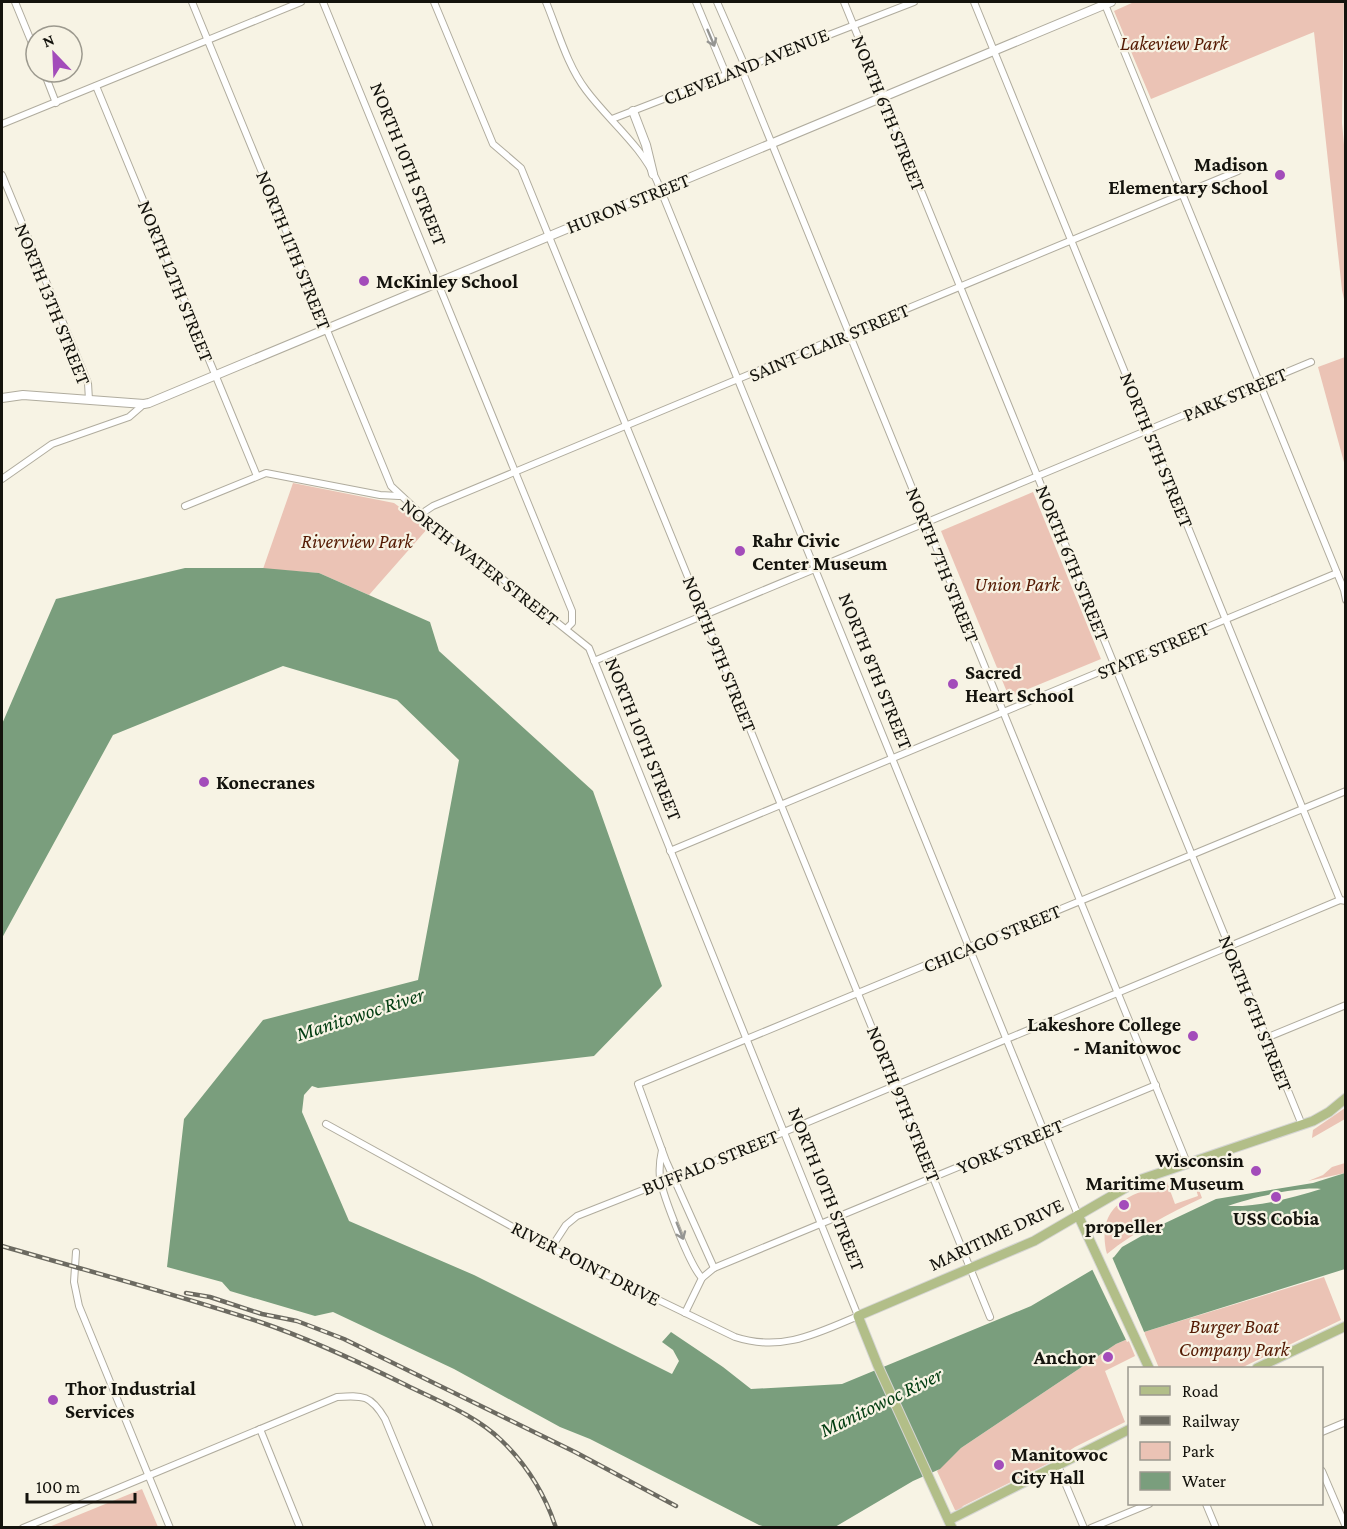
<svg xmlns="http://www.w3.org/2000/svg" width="1347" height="1529" viewBox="0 0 1347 1529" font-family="'Crimson Pro',serif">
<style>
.green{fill:#ebc3b5}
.water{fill:#7a9e7d;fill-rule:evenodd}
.pier{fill:#f7f3e4}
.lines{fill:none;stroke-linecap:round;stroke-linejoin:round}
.minor-casing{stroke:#b0ac9e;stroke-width:8}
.tertiary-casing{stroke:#b0ac9e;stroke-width:10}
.primary-casing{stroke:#d5d5d3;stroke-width:11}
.minor{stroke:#fff;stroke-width:6}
.tertiary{stroke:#fff;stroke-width:8}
.primary{stroke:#b2be88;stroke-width:9}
.rail-casing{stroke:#6c6a61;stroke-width:4.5}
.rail{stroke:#f7f3e4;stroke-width:2;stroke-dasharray:7;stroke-linecap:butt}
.oneway{stroke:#959592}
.poi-dot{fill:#a34cba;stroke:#f7f3e4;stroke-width:2}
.labels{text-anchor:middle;stroke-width:4.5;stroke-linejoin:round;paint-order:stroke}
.park-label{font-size:20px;font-style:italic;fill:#541a03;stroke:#f7f3e4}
.street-label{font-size:20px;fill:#14130d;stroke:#f7f3e4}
.poi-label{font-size:20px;font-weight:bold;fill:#14130d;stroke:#f7f3e4;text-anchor:start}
.water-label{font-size:21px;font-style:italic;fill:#003c10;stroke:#f7f3e4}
</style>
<rect width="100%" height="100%" fill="#f7f3e4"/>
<g class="green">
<path d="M1134 2H1344L1342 123 1346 167 1345 304 1342 290 1314 32 1151 99 1114 11Z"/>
<path d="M1345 357H1346L1345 466 1318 367Z"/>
<path d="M293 483 394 503 428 528 369 595 319 573 263 569Z"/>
<path d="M1033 492 1101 659 1009 697 941 531Z"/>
<path d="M1345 1108V1119L1312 1138 1313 1130Z"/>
<path d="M1345 1163V1173L1308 1181 1323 1175 1332 1167Z"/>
<path d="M1167 1182 1175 1204 1198 1196 1196 1189 1199 1190 1202 1198C1170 1213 1135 1231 1107 1254 1096 1204 1128 1196 1167 1182Z"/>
<path d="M1324 1277 1341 1320 1241 1368H1159L1144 1332Z"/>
<path d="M1128 1339 1135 1356 1105 1371 1125 1422 1075 1447 1053 1461 963 1506 960 1510H955L937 1471 961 1448 1116 1344Z"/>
<path d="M142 1489 158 1527H49Z"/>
</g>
<path class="water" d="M185 568H263L319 573 430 622 439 651 593 791 662 986 594 1056 318 1088 312 1086 304 1095 302 1112 349 1221 474 1275 672 1374 679 1361 673 1350 662 1342 671 1332 723 1367 751 1389 842 1384 1031 1306 1114 1257 1122 1247 1161 1225 1216 1199 1313 1183 1345 1173V1269L1144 1332 1116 1344 961 1448 940 1469 913 1481 835 1527 769 1528 759 1525 590 1439 560 1427 454 1369 333 1312 315 1316 230 1291 222 1282 167 1267 184 1119 263 1020 418 980 459 760 397 700 283 666 113 735 2 938V724L56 599ZM1321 1189C1292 1198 1259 1207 1228 1206 1250 1198 1301 1186 1321 1189Z"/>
<path class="pier" d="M1112 1257 1145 1334 1127 1342 1092 1269Z"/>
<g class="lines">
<defs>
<g id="minor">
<path d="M15 2 36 53"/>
<path d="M192 2 391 486 421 514 589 648 858 1316C816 1334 781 1352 735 1337L551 1248 326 1124"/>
<path d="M323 2 572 611V623L566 629"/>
<path d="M434 2 493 144 521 168 990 1317"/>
<path d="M546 2C558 31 567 65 586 90 609 121 641 145 657 181L1078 1215"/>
<path d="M696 2 726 74"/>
<path d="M717 2 745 66"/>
<path d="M844 2 1302 1125"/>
<path d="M974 2 1340 900"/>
<path d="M1104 2 1344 590 1346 600"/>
<path d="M741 68 1187 1163"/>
<path d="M44 72 56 103"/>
<path d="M96 86 257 476"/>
<path d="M612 119 914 2"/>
<path d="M2 124 301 2"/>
<path d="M2 175 88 383 89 400"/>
<path d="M2 479 52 444 129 417 144 404"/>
<path d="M185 506 266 473 380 495 399 496"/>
<path d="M421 514 433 506 1238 171"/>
<path d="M594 661 1311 362"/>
<path d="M670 851 1337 573"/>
<path d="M1266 1038 1346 1005"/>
<path d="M662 1150C660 1159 659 1169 660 1178 663 1196 690 1266 702 1278"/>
<path d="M551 1248 566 1225 577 1216 681 1175 1340 900 1346 901"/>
<path d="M76 1252 74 1282 79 1306 170 1528"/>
<path d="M714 1268 666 1161 638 1084 1346 791"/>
<path d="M685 1313 702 1278 714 1268 1156 1085"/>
<path d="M260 1429 300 1528"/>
<path d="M1322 1432 1346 1422"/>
<path d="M1058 1466 1084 1528"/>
<path d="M1322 1471 1346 1527"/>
<path d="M1206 1504 1216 1528"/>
<path d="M23 1528 337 1397C363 1395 371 1395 385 1419L430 1528"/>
<path d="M1091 1528 1149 1504"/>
</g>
<g id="tertiary">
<path d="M633 111 646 145 653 174"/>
<path d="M2 398 23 395 144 404 149 403 1111 2"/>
</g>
<g id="primary">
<path d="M1078 1215 1149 1368"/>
<path d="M1257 1368 1346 1326"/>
<path d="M949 1520 1130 1429"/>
<path d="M952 1528 878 1366 858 1316 1034 1241 1139 1180 1313 1121 1329 1112 1346 1098"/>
</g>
</defs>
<use href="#minor" class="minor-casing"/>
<use href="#tertiary" class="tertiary-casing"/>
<use href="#primary" class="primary-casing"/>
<use href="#minor" class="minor"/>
<use href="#tertiary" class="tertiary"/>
<use href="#primary" class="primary"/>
<defs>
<g id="rail">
<path d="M2 1246C88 1271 175 1294 260 1322 310 1339 359 1362 406 1385 438 1401 475 1415 501 1440 526 1464 545 1494 556 1528"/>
<path d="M186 1293 210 1297 262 1314 297 1321 344 1339 575 1452 676 1506"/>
</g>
</defs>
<use href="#rail" class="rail-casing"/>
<use href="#rail" class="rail"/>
</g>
<defs><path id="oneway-shaft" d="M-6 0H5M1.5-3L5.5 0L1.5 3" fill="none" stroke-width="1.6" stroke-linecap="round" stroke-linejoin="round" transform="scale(1.5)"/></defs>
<g class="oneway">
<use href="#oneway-shaft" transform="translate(711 38) rotate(67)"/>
<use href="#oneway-shaft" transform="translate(680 1231) rotate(68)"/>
</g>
<g class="poi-dot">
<circle cx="1280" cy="175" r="6"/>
<circle cx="364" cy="281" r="6"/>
<circle cx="740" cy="551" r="6"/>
<circle cx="953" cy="684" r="6"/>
<circle cx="204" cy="782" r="6"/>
<circle cx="1193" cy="1036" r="6"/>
<circle cx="1256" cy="1171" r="6"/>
<circle cx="1276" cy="1197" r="6"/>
<circle cx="1124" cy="1205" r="6"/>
<circle cx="1108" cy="1357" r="6"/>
<circle cx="53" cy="1400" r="6"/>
<circle cx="999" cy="1465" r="6"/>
</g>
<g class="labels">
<g class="park-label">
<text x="1174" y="50">Lakeview Park</text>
<text x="357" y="548">Riverview Park</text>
<text x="1017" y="591">Union Park</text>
<text x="1234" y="1333">Burger Boat<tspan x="1234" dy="23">Company Park</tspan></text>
</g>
<g class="street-label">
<text transform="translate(746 66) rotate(-22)" y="7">CLEVELAND AVENUE</text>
<text transform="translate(889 113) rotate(68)" y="7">NORTH 6TH STREET</text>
<text transform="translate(409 164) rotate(68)" y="7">NORTH 10TH STREET</text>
<text transform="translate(628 203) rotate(-22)" y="7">HURON STREET</text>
<text transform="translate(294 250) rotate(68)" y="7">NORTH 11TH STREET</text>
<text transform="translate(176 281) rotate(68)" y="7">NORTH 12TH STREET</text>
<text transform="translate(53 304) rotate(68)" y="7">NORTH 13TH STREET</text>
<text transform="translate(829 342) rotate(-23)" y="7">SAINT CLAIR STREET</text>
<text transform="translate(1235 394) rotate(-23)" y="7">PARK STREET</text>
<text transform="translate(1157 450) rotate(68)" y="7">NORTH 5TH STREET</text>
<text transform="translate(480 562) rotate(38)" y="7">NORTH WATER STREET</text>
<text transform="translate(1073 563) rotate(68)" y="7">NORTH 6TH STREET</text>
<text transform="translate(943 565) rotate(68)" y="7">NORTH 7TH STREET</text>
<text transform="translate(1153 650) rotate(-23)" y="7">STATE STREET</text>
<text transform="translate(720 654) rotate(68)" y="7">NORTH 9TH STREET</text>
<text transform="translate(876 671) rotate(68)" y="7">NORTH 8TH STREET</text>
<text transform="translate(644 739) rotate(68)" y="7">NORTH 10TH STREET</text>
<text transform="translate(992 938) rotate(-23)" y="7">CHICAGO STREET</text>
<text transform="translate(1256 1013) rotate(68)" y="7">NORTH 6TH STREET</text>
<text transform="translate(904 1104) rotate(68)" y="7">NORTH 9TH STREET</text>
<text transform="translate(1010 1146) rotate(-23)" y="7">YORK STREET</text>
<text transform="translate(710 1162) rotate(-22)" y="7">BUFFALO STREET</text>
<text transform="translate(827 1189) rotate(68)" y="7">NORTH 10TH STREET</text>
<text transform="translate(996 1234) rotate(-25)" y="7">MARITIME DRIVE</text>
<text transform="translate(586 1263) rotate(27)" y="7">RIVER POINT DRIVE</text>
</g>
<g class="poi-label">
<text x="1268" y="171" text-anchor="end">Madison<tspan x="1268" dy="23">Elementary School</tspan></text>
<text x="376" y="288">McKinley School</text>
<text x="752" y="547">Rahr Civic<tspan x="752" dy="23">Center Museum</tspan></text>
<text x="965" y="679">Sacred<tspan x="965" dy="23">Heart School</tspan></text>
<text x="216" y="789">Konecranes</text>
<text x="1181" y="1031" text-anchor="end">Lakeshore College<tspan x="1181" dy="23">- Manitowoc</tspan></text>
<text x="1244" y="1167" text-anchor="end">Wisconsin<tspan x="1244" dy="23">Maritime Museum</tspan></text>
<text x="1276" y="1225" text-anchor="middle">USS Cobia</text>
<text x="1124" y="1233" text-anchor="middle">propeller</text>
<text x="1096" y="1364" text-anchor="end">Anchor</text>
<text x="65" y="1395">Thor Industrial<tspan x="65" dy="23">Services</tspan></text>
<text x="1011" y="1461">Manitowoc<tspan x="1011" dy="23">City Hall</tspan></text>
</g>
<g class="water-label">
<text transform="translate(360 1014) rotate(-18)" y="7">Manitowoc River</text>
<text transform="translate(881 1402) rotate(-26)" y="7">Manitowoc River</text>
</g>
</g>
<rect width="1347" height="1529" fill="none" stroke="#14130d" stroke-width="6"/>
<rect x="1128" y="1367" width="195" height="138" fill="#f7f3e4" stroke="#9c998e" stroke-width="1.5"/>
<rect x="1140" y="1386" width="30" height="9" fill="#b2be88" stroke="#9c998e" stroke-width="1.5"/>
<text x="1182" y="1397" font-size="18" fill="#14130d">Road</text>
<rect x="1140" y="1416" width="30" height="9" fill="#6c6a61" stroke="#9c998e" stroke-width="1.5"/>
<text x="1182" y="1427" font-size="18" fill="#14130d">Railway</text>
<rect x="1140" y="1442" width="30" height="18" fill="#ebc3b5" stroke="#9c998e" stroke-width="1.5"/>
<text x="1182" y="1457" font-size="18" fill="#14130d">Park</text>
<rect x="1140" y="1472" width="30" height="18" fill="#7a9e7d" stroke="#9c998e" stroke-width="1.5"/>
<text x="1182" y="1487" font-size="18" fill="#14130d">Water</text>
<g transform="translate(54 54) rotate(337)"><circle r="28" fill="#f7f3e4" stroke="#9c998e" stroke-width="1.5"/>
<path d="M0-4.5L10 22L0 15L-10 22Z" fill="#a34cba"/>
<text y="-9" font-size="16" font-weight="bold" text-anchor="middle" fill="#14130d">N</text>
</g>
<path d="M27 1493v9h108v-9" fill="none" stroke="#14130d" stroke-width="3"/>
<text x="36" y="1493" font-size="18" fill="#14130d" stroke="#f7f3e4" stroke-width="4.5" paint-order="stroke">100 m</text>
</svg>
